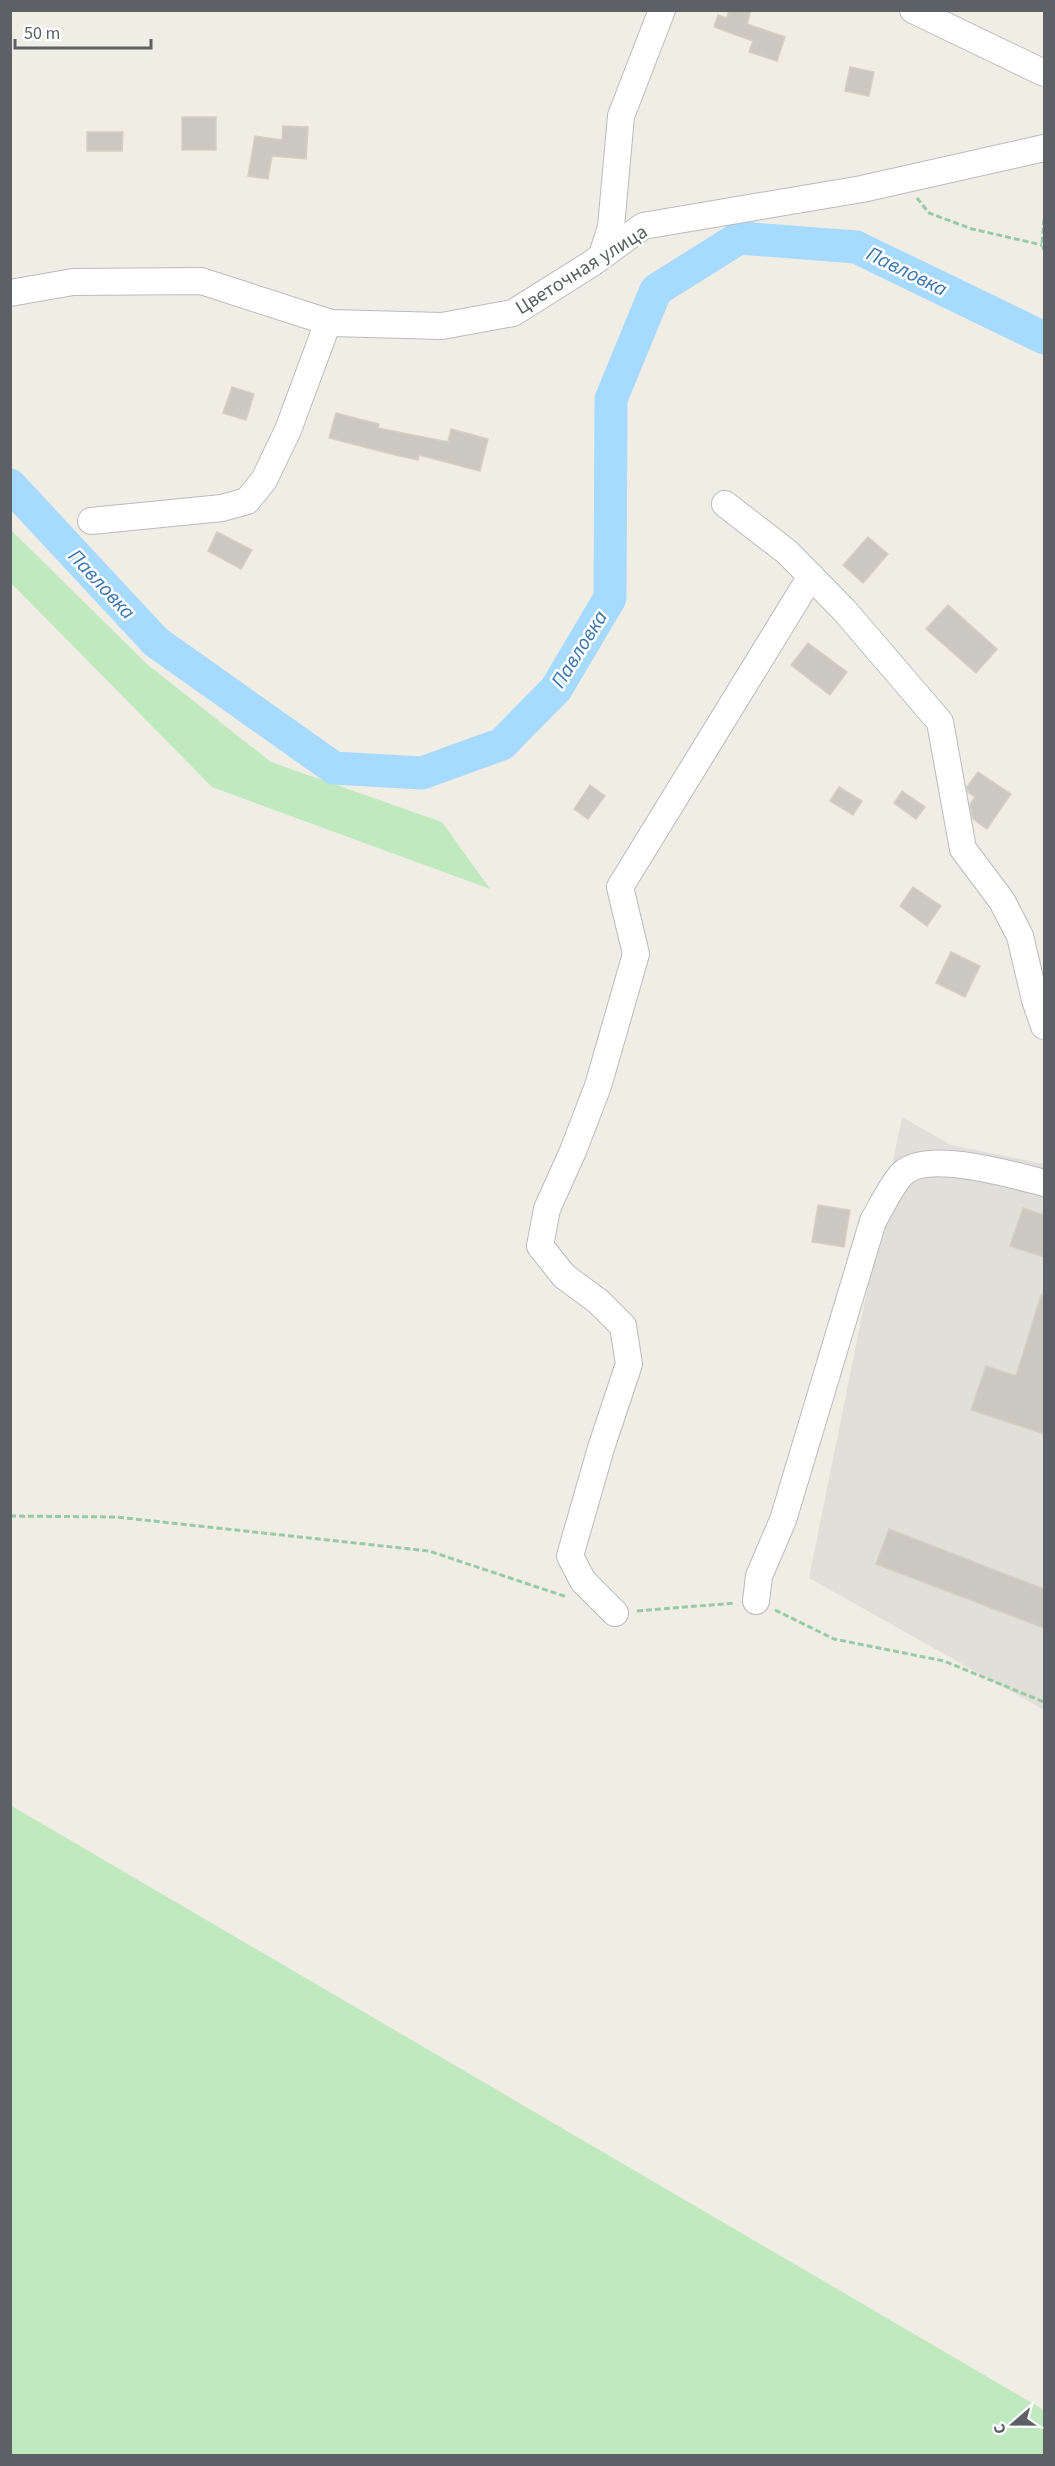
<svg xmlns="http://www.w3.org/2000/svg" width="1055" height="2466" viewBox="0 0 1055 2466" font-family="'Source Sans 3',sans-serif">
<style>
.industrial{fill:#e1dfd9}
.green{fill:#c1e9c0}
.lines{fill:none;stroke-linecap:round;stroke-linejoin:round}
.river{stroke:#a6daff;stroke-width:33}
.building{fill:#cbc8c2;stroke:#d5cfc3;stroke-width:1.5}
.minor-casing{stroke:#b8bbc0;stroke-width:28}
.path{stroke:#99caa6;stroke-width:3;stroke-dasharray:6 3;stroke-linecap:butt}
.minor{stroke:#fff;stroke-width:26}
.labels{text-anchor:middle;stroke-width:5;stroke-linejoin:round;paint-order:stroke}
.street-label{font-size:20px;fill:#5d6166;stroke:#fff}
.water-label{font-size:21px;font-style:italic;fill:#3a75ae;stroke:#fff}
</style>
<rect width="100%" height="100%" fill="#f0ede5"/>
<path class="industrial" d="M902 1117 951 1145 1044 1164V1710L809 1578Z"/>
<g class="green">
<path d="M11 530 148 665 271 762 442 822 490 889 212 787 11 583Z"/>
<path d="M10 1805 1044 2410V2455H11Z"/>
</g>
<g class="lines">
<path class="river" d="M10 485 156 642 334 768 422 773 502 744 556 689 610 598 611 399 656 290 739 238 856 247 1044 338"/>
</g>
<g class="building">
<path d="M729 10H751L747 24 785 37 777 61 749 52 753 41 714 27 718 15 727 18Z"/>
<path d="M850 67 874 72 869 96 845 91Z"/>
<rect x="182" y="117" width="34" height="33"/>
<path d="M283 126 308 127 306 159 272 156 268 179 248 176 255 136 282 140Z"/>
<path d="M87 132H123L122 151H87Z"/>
<path d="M232 387 254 394 246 420 223 413Z"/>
<path d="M336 413 379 424 378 428 448 442 451 429 488 439 480 471 419 455 418 460 387 453 329 438Z"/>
<path d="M217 532 252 550 241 569 208 551Z"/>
<path d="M868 537 888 554 863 583 843 565Z"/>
<path d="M948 605 997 649 976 673 926 629Z"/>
<path d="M808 643 847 672 830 695 791 665Z"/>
<path d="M978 772 1011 794 987 829 973 819 970 804 975 797 968 792 967 787Z"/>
<path d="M590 785 605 796 588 819 574 809Z"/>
<path d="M839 787 862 801 853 815 830 801Z"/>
<path d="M902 791 925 807 916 819 894 803Z"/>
<path d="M913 887 941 906 927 926 900 906Z"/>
<path d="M951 952 980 966 965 997 936 983Z"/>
<path d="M818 1205 850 1210 844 1247 812 1242Z"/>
<path d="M1023 1208 1044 1215V1257L1010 1246Z"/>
<path d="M1041 1295H1044V1434L971 1410 986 1366 1016 1376Z"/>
<path d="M889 1529 1044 1589V1628L876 1564Z"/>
</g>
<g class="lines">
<defs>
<g id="minor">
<path d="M913 10 1044 73"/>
<path d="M602 255 611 227 621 116 662 10"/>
<path d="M10 293 73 282 201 281 331 323 442 326 513 313 591 264 643 226 862 189 1044 148"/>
<path d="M725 504 787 552 844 610 940 722 963 849 1002 901 1020 936 1035 1000 1044 1026"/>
<path d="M91 521 222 508 247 501 264 480 288 430 328 322"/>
<path d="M756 1601 759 1576 783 1520 873 1221C882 1206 890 1187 902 1174 927 1149 1013 1175 1044 1183"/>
<path d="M615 1613 583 1581 570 1556 601 1448 629 1364 623 1326 599 1302 564 1276 540 1246 547 1209 573 1151 598 1086 636 954 620 887 811 576"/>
</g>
</defs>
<use href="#minor" class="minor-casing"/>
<g class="path">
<path d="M917 198 929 213 972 229 1042 245"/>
<path d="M1044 219 1042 245 1044 250"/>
<path d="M10 1516 116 1517 429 1551 567 1597"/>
<path d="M775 1610 834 1639 944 1661 1044 1702"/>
<path d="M637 1611 735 1603"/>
</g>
<use href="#minor" class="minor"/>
</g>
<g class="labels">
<g class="street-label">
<text transform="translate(581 269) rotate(-32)" y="7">Цветочная улица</text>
</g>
<g class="water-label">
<text transform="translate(907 271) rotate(26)" y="7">Павловка</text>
<text transform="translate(102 584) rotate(47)" y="7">Павловка</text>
<text transform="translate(579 649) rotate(-58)" y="7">Павловка</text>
</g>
</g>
<rect width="1055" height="2466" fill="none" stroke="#5d6166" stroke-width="24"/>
<g transform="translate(1013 2424) rotate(250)" stroke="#ffffff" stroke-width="4.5" paint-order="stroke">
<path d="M0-4.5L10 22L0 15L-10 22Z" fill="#5d6166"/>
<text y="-9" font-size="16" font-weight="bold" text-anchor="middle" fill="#5d6166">С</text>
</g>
<path d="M15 39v9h136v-9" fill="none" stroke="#5d6166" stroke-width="3"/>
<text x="24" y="39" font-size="18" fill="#5d6166" stroke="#ffffff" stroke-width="4.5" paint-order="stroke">50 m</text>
</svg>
